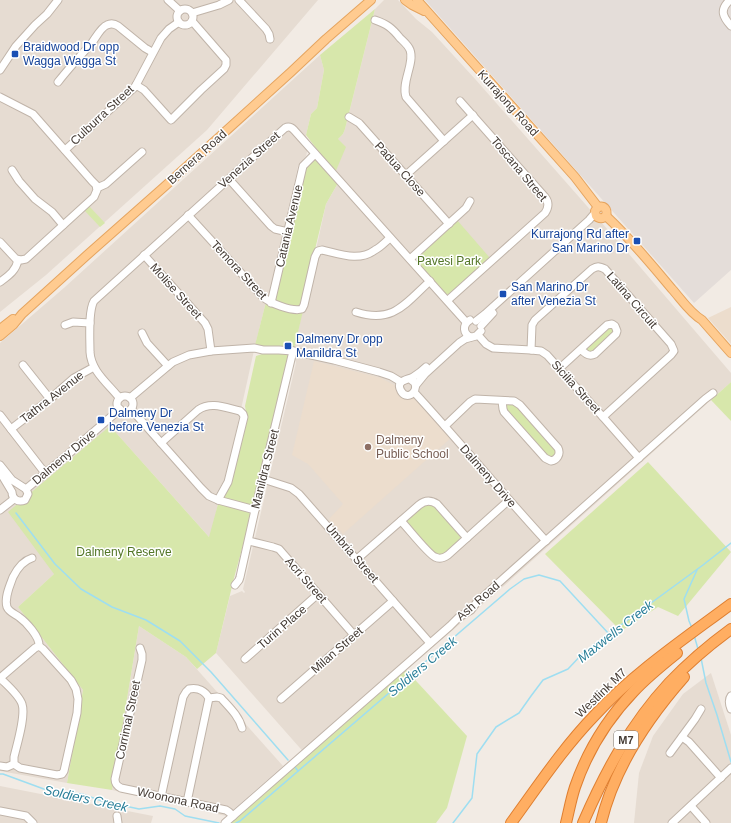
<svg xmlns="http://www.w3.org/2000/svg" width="731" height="823" viewBox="0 0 731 823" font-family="Helvetica,sans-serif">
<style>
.residential{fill:#e6dcd2}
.industrial{fill:#e4ddd9}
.education{fill:#ecddcd}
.green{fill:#d7e7ab}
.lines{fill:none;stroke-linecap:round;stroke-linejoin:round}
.stream{stroke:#9edef1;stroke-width:1.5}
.minor-casing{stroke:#c0b4a9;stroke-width:9}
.major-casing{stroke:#e5a45f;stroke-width:10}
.highway-casing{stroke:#df7f31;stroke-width:12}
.minor{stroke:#fff;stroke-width:7}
.major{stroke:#ffcb90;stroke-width:8}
.highway{stroke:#ffae62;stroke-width:10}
.transit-dot{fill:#1a4fb4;stroke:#fff;stroke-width:1.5}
.education-dot{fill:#8d6e63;stroke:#fff;stroke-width:1.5}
.labels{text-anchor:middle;stroke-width:3;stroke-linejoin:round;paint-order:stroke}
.shield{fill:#fff;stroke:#7c7671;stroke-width:1}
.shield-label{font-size:11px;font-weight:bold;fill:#443b34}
.transit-label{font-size:12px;fill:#164399;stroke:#fff;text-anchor:start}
.street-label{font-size:12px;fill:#443b34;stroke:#fff}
.park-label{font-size:12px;fill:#537627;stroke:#fff}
.education-label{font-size:12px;fill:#785e54;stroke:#fff;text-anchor:start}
.water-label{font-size:13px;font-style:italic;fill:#287e98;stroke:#fff}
</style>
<rect width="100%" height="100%" fill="#f2ebe4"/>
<g class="residential">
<path d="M0 0H318L207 130 46 275 0 312Z"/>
<path d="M384 0H398L399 1 416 19 432 32 476 80 623 247 731 373V382L505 585 307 756 216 653 230 596 242 591 244 593 245 592 243 589 296 363 294 349 326 204 341 178 335 173 338 139 343 134 345 129 375 9Z"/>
<path d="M320 55 324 70 317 108 311 114 306 135 307 152 306 156 298 166 272 289 266 302 255 346 226 477 216 494 218 504 210 538 110 426 54 574 18 607 83 690 67 783 0 771V343L65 287Z"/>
<path d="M139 626 186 657 283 766 226 816 112 790Z"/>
<path d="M711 673 731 735V823H634L639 773 653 736 683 694Z"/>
<path d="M0 786 153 816 151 823H0Z"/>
</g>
<path class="industrial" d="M425 0H731V270L694 303Z"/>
<g class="education">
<path d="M731 307V344L708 318Z"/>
<path d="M314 361 381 378 390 383 396 386 397 390 410 399 414 398 451 438 343 534 329 519 343 504 308 464 292 455Z"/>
</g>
<g class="green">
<path d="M375 9 345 129 343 134 338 139 346 147 335 173 306 135 311 114 317 108 324 70 320 55Z"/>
<path d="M315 158 338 183 326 204 301 307 296 308 273 301 306 167Z"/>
<path d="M89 206 105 223 100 227 84 210Z"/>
<path d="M457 220 490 258 451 294H445L416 263 417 256Z"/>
<path d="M266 302 303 311 294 349 265 348 255 345Z"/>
<path d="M609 327 613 329 614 333 593 352H587L586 349Z"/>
<path d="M265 353H283L290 354 253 508 222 499 246 412 245 406 256 356Z"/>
<path d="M731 382V421L711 400Z"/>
<path d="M507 404H512L515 405 555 450 556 454C553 457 551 458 547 456L505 409V406Z"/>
<path d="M110 426 209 537 218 504 249 512 251 516 234 578 216 653 197 669 186 657 139 626 112 790 67 783 83 690 18 607 54 574 8 512Z"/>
<path d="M648 462 731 552 678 616 658 607 621 631 545 554Z"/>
<path d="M430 504 435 507 458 533C460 535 461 536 460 539 459 543 447 553 443 555 440 556 439 555 436 555L406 524 407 520 421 506Z"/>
<path d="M406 670 467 736 447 808 436 823H230Z"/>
</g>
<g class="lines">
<g class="stream">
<path d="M16 513 55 564 81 589 112 607 146 620 180 641 211 672 288 760"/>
<path d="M692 628 689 621 684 599 697 570"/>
<path d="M694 635 698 649"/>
<path d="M701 658 706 683 717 715 731 762"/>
<path d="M295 767 298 771"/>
<path d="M0 774H3L52 792 82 794 102 801 139 809 160 806 175 809 185 816 219 823"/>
<path d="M236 823 240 821 510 589 524 579 539 575 560 581 609 634"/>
<path d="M453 823 472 798 477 754 496 727 519 713 531 696 543 680 568 669 584 652 703 565 731 543"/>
</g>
<defs>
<g id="minor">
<path d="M168 0 180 11"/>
<path d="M239 0 266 29 269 34 270 39"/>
<path d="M730 0C719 10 723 17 731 26"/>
<circle cx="185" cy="17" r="8"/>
<path d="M192 13 219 5 229 0"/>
<path d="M375 20C387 24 392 28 400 38 404 42 408 45 410 50 415 63 401 82 406 97L444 141"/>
<path d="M0 70 16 46 35 25 47 14 58 0"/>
<path d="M58 82C69 68 80 56 91 44 95 39 101 27 107 25 111 23 115 24 118 26L145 48 152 52"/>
<path d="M136 85 144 90 171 120 201 90 224 69 226 65V60L192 21"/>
<path d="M0 97 33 114 92 181 96 185 97 190 94 197 26 259 21 260 16 259 0 242"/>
<path d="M349 117 359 123 449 224"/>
<path d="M65 150 135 87 161 38 169 29 179 22"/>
<path d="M12 170 19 181 35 199 52 212 63 225"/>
<path d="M406 175 473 115"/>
<path d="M229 179 271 226 275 229 288 232"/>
<path d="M97 188 106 184 142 152"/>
<path d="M188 215 262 296C269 303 292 312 302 309L304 305 315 257 318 251 322 250C340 254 359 262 375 250 381 247 385 242 390 238"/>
<path d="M144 255 205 323 208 329 211 351"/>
<path d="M410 259 466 208 470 201"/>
<path d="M0 282C8 276 16 271 18 260"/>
<path d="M448 300 545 213C549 207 549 202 545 197L460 101"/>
<path d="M271 303 303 166 315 154"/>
<path d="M356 312C393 324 405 304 430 281"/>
<path d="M470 320C462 325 463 334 471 337"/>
<path d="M476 321 485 314 589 220 595 213"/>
<path d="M65 325 73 322 90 323"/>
<path d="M481 326 493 313"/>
<path d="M142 333 147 343 168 366"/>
<path d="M478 335 486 344 493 348 531 350 541 351 547 355 603 417 639 458"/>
<path d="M531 350 532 325 535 320 592 269C597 266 599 266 605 269L671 344 674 351 671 355 603 417"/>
<path d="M23 365 50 399"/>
<path d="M560 368 607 325 612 324 615 326 617 331 616 334 595 354C589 357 585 354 581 349"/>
<path d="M410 379 415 383C418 394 406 400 401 391 395 380 408 380 413 377 418 374 422 371 426 367"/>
<path d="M416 385 425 374 459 343 465 339 476 336 481 331"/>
<path d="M414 392C459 441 501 492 546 541"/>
<circle cx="125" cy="404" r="8"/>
<path d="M120 398 117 395C106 382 91 370 90 352 90 339 88 311 94 301L285 128C289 126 291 127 294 130L466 322"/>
<path d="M130 398 168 366 173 362 189 355 211 351 254 348 263 350H279L293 351 334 360 379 372 391 376 401 382"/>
<path d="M131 409 201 488 209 496 218 500 255 510"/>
<path d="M0 415 45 473"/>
<path d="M445 426 470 402 475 399 514 401 520 405 558 448C561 454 557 460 551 461L545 458 504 412 503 409 502 401"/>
<path d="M11 429 50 399 74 378 94 367"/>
<path d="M161 443 198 410C211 401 226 408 240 411L243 414 244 417 228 482 218 500"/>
<path d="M0 465 12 480 26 489 28 494 25 500C18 503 12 499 12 492L0 472"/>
<path d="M263 479 291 488 299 494 430 643"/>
<path d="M26 489 66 456 120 409"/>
<path d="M0 510 14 499"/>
<path d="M401 521C408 528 428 554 435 557 439 559 444 558 448 555L509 500"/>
<path d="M249 541 273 547 279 549 354 635"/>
<path d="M32 558C22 561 17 569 13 577 10 585 4 598 7 607 9 612 15 614 19 617 26 622 40 637 39 646"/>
<path d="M357 559 419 505C425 500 431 500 437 504L467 538"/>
<path d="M235 585 239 580 240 577 255 510 293 351"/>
<path d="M140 648 142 654V660L115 779C115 784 117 786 121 788L226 810 229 812 233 816"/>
<path d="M245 659 318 594"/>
<path d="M0 678C7 685 19 695 22 704 26 716 17 744 14 757V764L20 768 57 775 62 774 64 771 77 713 78 699 76 689 71 680 43 649 39 646"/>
<path d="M0 678 35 648 39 646"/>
<path d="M731 696C728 700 729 704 731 709"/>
<path d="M209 698 217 697 221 698C229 707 239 716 242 728"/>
<path d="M281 699 393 601"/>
<path d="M682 737 689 742 721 778"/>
<path d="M670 753 695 719 701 709"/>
<path d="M0 766 7 767 14 764"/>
<path d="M161 797 183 697 186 692 189 689C198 687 205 691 209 698L187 802"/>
<path d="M691 806 706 823"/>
<path d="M0 811 26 816 33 823"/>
<path d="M117 816 118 823"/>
<path d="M225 823 450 626 459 617 471 610 477 602 705 399 713 393"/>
<path d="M672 823 731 768"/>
</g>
<g id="major">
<path d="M405 0 412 5 424 11"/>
<path d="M417 0 575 177 598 207"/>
<path d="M598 207 595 211 596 216C599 219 603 219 606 216"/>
<path d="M598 207C604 205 608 209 606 216"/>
<path d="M606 216C630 238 651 264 672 289 681 299 690 313 702 320L731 353"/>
<path d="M0 329 13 319"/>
<path d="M0 336 13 325 22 314 86 256 164 187 291 72 326 39 371 0"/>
</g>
<g id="highway">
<path d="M511 823C538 786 563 748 595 715 635 672 684 639 731 604"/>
<path d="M566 823C569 811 571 799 575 787 587 752 608 718 634 691 647 677 662 665 677 653"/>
<path d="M583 823C605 772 631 724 669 683 688 663 709 645 731 629"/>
<path d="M601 823C614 768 647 719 684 677"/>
</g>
</defs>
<use href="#minor" class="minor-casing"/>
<use href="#major" class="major-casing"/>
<use href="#highway" class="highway-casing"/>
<use href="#minor" class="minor"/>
<use href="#major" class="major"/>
<use href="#highway" class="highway"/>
</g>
<g class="transit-dot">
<rect x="11" y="50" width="8" height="8" rx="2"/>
<rect x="633" y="237" width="8" height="8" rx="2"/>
<rect x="499" y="290" width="8" height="8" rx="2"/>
<rect x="284" y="342" width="8" height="8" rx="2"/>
<rect x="97" y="416" width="8" height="8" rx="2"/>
</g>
<circle class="education-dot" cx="368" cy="447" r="4"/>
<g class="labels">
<rect class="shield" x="614" y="731" width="24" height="18" rx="3"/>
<g class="shield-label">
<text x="626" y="744">M7</text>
</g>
<g class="transit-label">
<text x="23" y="51">Braidwood Dr opp<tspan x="23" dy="14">Wagga Wagga St</tspan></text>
<text x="629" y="238" text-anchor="end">Kurrajong Rd after<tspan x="629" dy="14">San Marino Dr</tspan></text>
<text x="511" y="291">San Marino Dr<tspan x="511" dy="14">after Venezia St</tspan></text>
<text x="296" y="343">Dalmeny Dr opp<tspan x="296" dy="14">Manildra St</tspan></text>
<text x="109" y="417">Dalmeny Dr<tspan x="109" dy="14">before Venezia St</tspan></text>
</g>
<g class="street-label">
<text transform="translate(508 103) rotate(48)" y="4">Kurrajong Road</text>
<text transform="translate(102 115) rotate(-43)" y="4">Culburra Street</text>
<text transform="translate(197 157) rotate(-42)" y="4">Bernera Road</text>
<text transform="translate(249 160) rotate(-42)" y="4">Venezia Street</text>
<text transform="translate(400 169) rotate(48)" y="4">Padua Close</text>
<text transform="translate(519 169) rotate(50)" y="4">Toscana Street</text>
<text transform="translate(289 226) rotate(-77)" y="4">Catania Avenue</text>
<text transform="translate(239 270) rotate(47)" y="4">Temora Street</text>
<text transform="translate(176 291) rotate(48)" y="4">Molise Street</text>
<text transform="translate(632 300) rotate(49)" y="4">Latina Circuit</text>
<text transform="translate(576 387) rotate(48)" y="4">Sicilia Street</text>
<text transform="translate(52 397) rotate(-38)" y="4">Tathra Avenue</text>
<text transform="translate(64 457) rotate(-40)" y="4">Dalmeny Drive</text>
<text transform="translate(265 469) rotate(-76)" y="4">Manildra Street</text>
<text transform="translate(488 476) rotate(49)" y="4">Dalmeny Drive</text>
<text transform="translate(352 553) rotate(49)" y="4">Umbria Street</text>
<text transform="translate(306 580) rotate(49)" y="4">Acri Street</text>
<text transform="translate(478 601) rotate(-41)" y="4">Ash Road</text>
<text transform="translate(282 627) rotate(-41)" y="4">Turin Place</text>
<text transform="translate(337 650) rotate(-41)" y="4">Milan Street</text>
<text transform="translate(601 693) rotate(-44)" y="4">Westlink M7</text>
<text transform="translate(128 720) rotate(-78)" y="4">Corrimal Street</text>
<text transform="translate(178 800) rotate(12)" y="4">Woonona Road</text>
</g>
<g class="park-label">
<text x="449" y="265">Pavesi Park</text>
<text x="124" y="556">Dalmeny Reserve</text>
</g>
<g class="education-label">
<text x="376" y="444">Dalmeny<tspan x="376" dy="14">Public School</tspan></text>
</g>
<g class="water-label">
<text transform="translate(615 631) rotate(-38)" y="5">Maxwells Creek</text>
<text transform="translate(422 666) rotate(-40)" y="5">Soldiers Creek</text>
<text transform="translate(86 798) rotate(12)" y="5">Soldiers Creek</text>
</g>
</g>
</svg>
